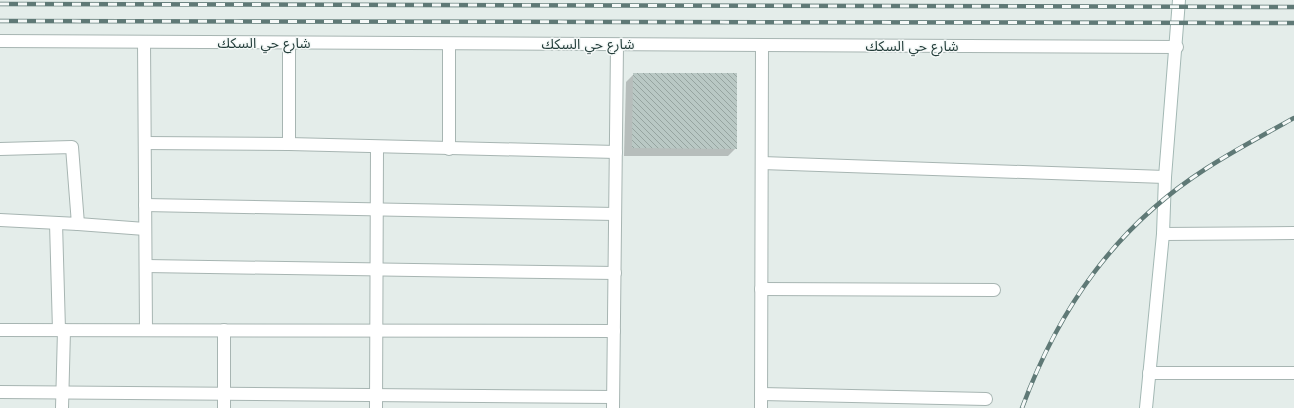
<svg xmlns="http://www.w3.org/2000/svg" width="1294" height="408" viewBox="0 0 1294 408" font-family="Jost,'Noto Sans Arabic',sans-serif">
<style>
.shadow{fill:#0003}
.building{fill:url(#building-back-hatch)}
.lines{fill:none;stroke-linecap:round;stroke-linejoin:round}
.lane-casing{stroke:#a7b5b2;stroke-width:14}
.street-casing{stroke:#a7b5b2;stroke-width:14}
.secondary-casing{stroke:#a3b8b4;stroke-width:14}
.lane{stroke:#fff;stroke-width:12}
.street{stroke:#fff;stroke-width:12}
.secondary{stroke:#fff;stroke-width:12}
.rail-casing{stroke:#5f7976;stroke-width:4.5}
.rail{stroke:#f5f9f8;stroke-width:3;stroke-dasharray:9;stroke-linecap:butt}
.labels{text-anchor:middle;stroke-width:3;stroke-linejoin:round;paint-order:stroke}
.street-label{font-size:14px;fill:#243e3b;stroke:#f5f9f8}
</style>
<defs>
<pattern id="building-back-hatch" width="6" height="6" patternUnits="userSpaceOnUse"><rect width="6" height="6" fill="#b9c8c4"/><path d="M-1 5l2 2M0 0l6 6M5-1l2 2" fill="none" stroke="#96a4a0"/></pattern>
</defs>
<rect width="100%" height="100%" fill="#e4edea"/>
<path class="shadow" d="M634 74 736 148 728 156H624L626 82Z"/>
<path class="building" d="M633 73H737V149L632 148Z"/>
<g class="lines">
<defs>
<g id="lane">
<path d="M0 149 72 147 78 224 0 220"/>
<path d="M56 223 59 330"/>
<path d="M78 224 145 229"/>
</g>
<g id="street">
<path d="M0 41 1177 47"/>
<path d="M144 42 146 330"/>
<path d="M449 44V149"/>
<path d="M145 143 289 144 616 152"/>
<path d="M289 144V43"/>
<path d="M762 163 1165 177"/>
<path d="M145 205 615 214"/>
<path d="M1163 234 1294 233"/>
<path d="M146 266 615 273"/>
<path d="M761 289 994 290"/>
<path d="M0 330 614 331"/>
<path d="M1149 373H1294"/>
<path d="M0 392 613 397"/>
<path d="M761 394 986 399"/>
<path d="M62 408 64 330"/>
<path d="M224 408V330"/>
<path d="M376 408 377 148"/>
<path d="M613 408 617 45"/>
<path d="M761 408 762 45"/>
</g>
<path id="secondary" d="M1146 408 1163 234 1165 177 1179 0"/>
</defs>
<use href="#lane" class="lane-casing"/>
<use href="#street" class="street-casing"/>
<use href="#secondary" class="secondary-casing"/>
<use href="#lane" class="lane"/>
<use href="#street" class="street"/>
<use href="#secondary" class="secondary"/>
<defs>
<g id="rail">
<path d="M0 4 1294 7"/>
<path d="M0 21 1294 23"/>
<path d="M1022 408C1059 308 1116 226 1207 168 1235 150 1265 134 1294 118"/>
</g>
</defs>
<use href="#rail" class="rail-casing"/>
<use href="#rail" class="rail"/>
</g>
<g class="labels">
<g class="street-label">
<text x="264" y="48">شارع حي السكك</text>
<text x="588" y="49">شارع حي السكك</text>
<text x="912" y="51">شارع حي السكك</text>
</g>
</g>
</svg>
